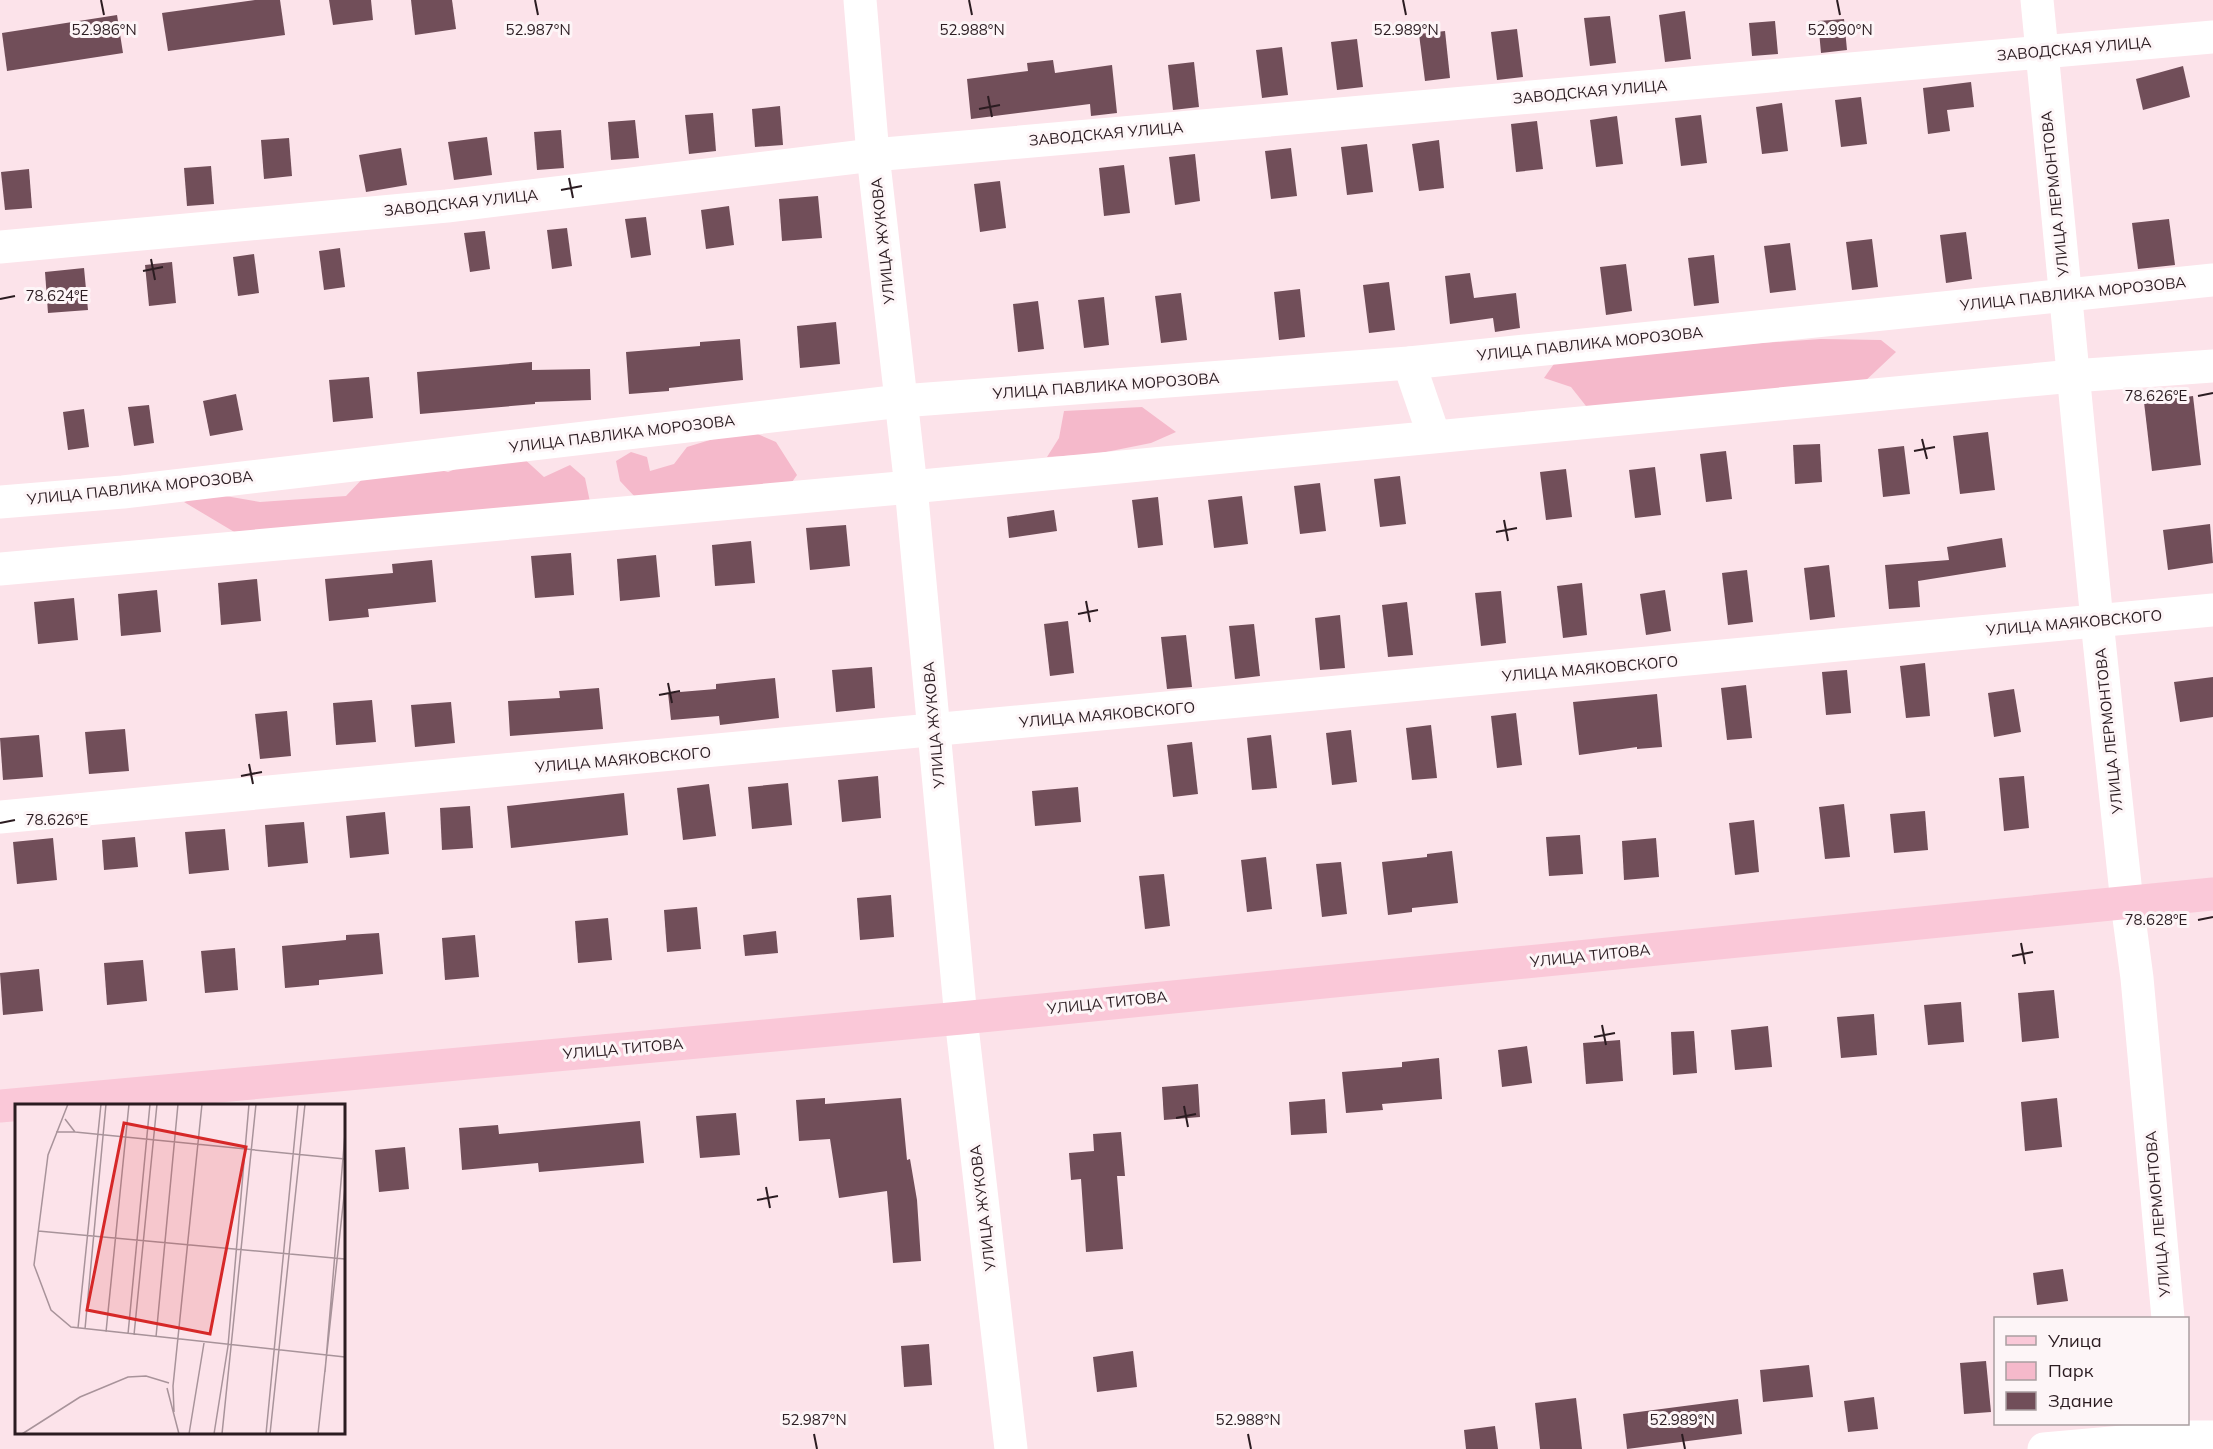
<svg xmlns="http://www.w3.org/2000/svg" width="2213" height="1449" viewBox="0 0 2213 1449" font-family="Mulish,sans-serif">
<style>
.green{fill:#f5b9cb}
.building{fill:#714e59}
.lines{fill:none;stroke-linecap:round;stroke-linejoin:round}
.minor{stroke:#fff;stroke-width:33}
.major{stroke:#fac8d8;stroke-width:33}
.ticks{fill:none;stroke:#2b1c21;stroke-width:2}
.labels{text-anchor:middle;stroke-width:6;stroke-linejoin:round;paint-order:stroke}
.street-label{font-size:15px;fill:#2b1c21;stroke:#fdf5f7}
.inset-road{fill:none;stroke:#a8939a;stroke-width:1.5}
.view{fill:#d62828;fill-opacity:0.15;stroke:#d62828;stroke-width:3}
.inset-edge{fill:none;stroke:#2b1c21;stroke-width:3}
.ticks-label{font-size:15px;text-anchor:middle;fill:#2b1c21;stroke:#fdf5f7;stroke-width:6;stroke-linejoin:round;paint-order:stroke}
</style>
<rect width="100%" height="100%" fill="#fce3ea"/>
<g class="green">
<path d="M1821 339 1881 340 1896 352 1862 384 1612 413 1586 406 1571 387 1544 378 1556 361 1584 355Z"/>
<path d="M1142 407 1176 432 1151 443 1096 454 1047 457 1059 438 1064 411Z"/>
<path d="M746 429 776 442 797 475 787 489 636 498 620 481 616 461 631 452 647 457 650 471 674 464 687 447Z"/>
<path d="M521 456 544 477 570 465 585 478 590 502 241 536 184 502 208 493 260 502 346 496 366 475 421 465 448 472 481 459Z"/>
</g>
<g class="building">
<path d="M255 0H280L285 35 168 51 162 13Z"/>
<path d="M329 0H371L373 20 333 25Z"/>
<path d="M411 0H452L456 29 415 35Z"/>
<path d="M1685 11 1691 59 1665 62 1659 15Z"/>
<path d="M117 15 123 53 7 71 2 33Z"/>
<path d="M1610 16 1616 63 1590 66 1584 18Z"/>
<path d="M1844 19 1847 50 1821 53 1818 21Z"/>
<path d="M1775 21 1778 54 1752 56 1749 23Z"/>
<path d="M1517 29 1523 77 1497 80 1491 32Z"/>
<path d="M1445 31 1450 78 1425 81 1419 34Z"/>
<path d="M1357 39 1363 87 1337 90 1331 42Z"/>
<path d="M1282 47 1288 95 1262 98 1256 50Z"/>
<path d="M1053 60 1055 73 1112 65 1117 113 1091 116 1090 104 971 119 967 79 1028 71 1027 63Z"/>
<path d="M1194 62 1199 107 1173 110 1168 65Z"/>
<path d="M2183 66 2190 97 2143 110 2136 79Z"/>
<path d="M1971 82 1974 107 1947 110 1950 131 1928 134 1923 88Z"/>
<path d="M1861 97 1867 144 1841 147 1835 100Z"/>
<path d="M1782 103 1788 151 1762 154 1756 107Z"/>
<path d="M780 106 783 145 755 147 752 109Z"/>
<path d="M713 113 716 151 689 154 685 115Z"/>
<path d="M1701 115 1707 163 1681 166 1675 118Z"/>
<path d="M1617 116 1623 164 1596 167 1590 120Z"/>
<path d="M635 120 639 158 611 160 608 122Z"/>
<path d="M1537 121 1543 169 1516 172 1511 124Z"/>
<path d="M561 130 564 168 537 170 534 132Z"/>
<path d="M487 137 492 175 454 180 448 142Z"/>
<path d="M289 138 292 176 264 179 261 140Z"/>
<path d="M1439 140 1444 188 1419 191 1412 144Z"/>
<path d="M1367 144 1373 192 1347 195 1341 147Z"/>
<path d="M401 148 407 185 366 192 359 155Z"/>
<path d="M1291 148 1297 196 1271 199 1265 151Z"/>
<path d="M1195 154 1200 201 1175 205 1169 157Z"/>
<path d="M1124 165 1130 213 1104 216 1099 168Z"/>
<path d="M211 166 214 204 187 206 184 168Z"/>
<path d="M29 169 32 208 5 210 1 172Z"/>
<path d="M1000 181 1006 228 980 232 974 184Z"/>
<path d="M818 196 822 238 782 241 779 199Z"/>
<path d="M729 206 734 245 706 249 701 210Z"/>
<path d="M646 217 651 255 631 258 625 219Z"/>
<path d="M2169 219 2175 265 2138 269 2132 223Z"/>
<path d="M567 228 572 266 552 269 547 230Z"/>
<path d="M485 231 490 269 470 272 464 233Z"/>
<path d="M1966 232 1972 279 1946 283 1940 235Z"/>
<path d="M1872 239 1878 287 1852 290 1846 242Z"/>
<path d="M1790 243 1796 290 1770 293 1764 246Z"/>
<path d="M340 248 345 287 324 290 319 251Z"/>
<path d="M254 254 259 293 238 296 233 257Z"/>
<path d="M1714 255 1719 303 1694 306 1688 258Z"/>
<path d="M172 262 176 303 149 306 145 265Z"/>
<path d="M1626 264 1632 311 1606 315 1600 267Z"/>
<path d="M84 268 88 310 48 313 45 272Z"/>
<path d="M1470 273 1474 298 1516 293 1520 328 1495 332 1493 318 1450 324 1445 276Z"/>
<path d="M1389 282 1395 330 1369 333 1363 285Z"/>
<path d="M1300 289 1305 337 1279 340 1274 292Z"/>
<path d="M1181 293 1187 340 1161 343 1155 296Z"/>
<path d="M1104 297 1109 345 1084 348 1078 300Z"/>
<path d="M1038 301 1044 349 1018 352 1013 304Z"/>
<path d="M836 322 840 364 800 368 797 326Z"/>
<path d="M740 339 743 380 669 388V391L629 394 626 352 700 346V342Z"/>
<path d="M532 362V370L590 369 591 400 535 402V404L420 414 417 372Z"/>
<path d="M369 377 373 418 333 422 329 380Z"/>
<path d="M236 394 243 430 210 436 203 401Z"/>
<path d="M2193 396 2201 465 2152 471 2144 402Z"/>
<path d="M149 405 154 443 134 446 128 407Z"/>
<path d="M84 409 89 447 68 450 63 412Z"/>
<path d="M1988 432 1995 490 1960 494 1953 436Z"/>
<path d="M1820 444 1822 482 1795 484 1793 445Z"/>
<path d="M1904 446 1910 494 1883 497 1878 449Z"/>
<path d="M1726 451 1732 499 1706 502 1700 454Z"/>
<path d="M1655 467 1661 515 1635 518 1629 470Z"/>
<path d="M1566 469 1572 517 1546 520 1540 472Z"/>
<path d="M1400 476 1406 524 1380 527 1374 479Z"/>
<path d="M1320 483 1326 531 1300 534 1294 486Z"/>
<path d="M1242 496 1248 544 1214 548 1208 500Z"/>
<path d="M1158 497 1163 545 1138 548 1132 500Z"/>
<path d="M1054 510 1057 531 1009 538 1007 517Z"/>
<path d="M2210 524 2213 563 2168 570 2163 530Z"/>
<path d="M846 525 850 566 810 570 806 528Z"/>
<path d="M2002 538 2006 567 1918 581 1920 607 1889 609 1885 565 1949 560 1947 547Z"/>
<path d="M751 541 755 583 715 586 712 545Z"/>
<path d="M571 553 574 595 535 598 531 556Z"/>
<path d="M656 555 660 597 620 601 617 559Z"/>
<path d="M432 560 436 602 368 609 369 617 329 621 325 579 393 573 392 564Z"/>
<path d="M1829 565 1835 617 1810 620 1804 568Z"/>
<path d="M1747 570 1753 622 1728 625 1722 573Z"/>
<path d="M257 579 261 621 221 625 218 583Z"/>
<path d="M1582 583 1587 635 1563 638 1557 586Z"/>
<path d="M157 590 161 632 121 636 118 594Z"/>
<path d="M1665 590 1671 631 1646 635 1640 594Z"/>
<path d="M1501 591 1506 643 1481 646 1475 593Z"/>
<path d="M74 598 78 640 38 644 34 602Z"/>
<path d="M1407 602 1413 655 1388 657 1382 605Z"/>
<path d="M1340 615 1345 668 1320 670 1315 618Z"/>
<path d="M1068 621 1074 673 1050 676 1044 624Z"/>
<path d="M1254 624 1260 676 1235 679 1229 626Z"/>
<path d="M1186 635 1192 687 1167 689 1161 637Z"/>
<path d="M1925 663 1930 716 1906 718 1900 666Z"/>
<path d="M872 667 875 708 836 712 832 670Z"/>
<path d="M1847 670 1851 713 1826 715 1822 672Z"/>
<path d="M2213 677V717L2180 722 2174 682Z"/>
<path d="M775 678 779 718 720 725 719 716 671 720 668 693 716 689V684Z"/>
<path d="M1746 685 1752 738 1727 740 1721 688Z"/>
<path d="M599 688 603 729 510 736 508 701 560 698 559 691Z"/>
<path d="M2014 689 2021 732 1994 737 1988 693Z"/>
<path d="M1657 694 1662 747 1637 749V747L1579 755 1573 702Z"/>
<path d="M372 700 376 742 336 745 333 703Z"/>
<path d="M451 702 455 743 415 747 411 705Z"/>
<path d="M287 711 291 756 260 759 255 714Z"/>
<path d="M1516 713 1522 765 1497 768 1491 716Z"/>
<path d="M1431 725 1437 778 1412 780 1406 728Z"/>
<path d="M125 729 129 771 89 774 85 732Z"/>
<path d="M1351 730 1357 782 1332 785 1326 733Z"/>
<path d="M39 735 43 777 3 780 0 738Z"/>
<path d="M1271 735 1277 788 1252 790 1247 738Z"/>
<path d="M1192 742 1198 794 1173 797 1167 745Z"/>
<path d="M878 776 881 818 842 822 838 780Z"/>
<path d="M2024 776 2029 828 2004 831 1999 778Z"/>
<path d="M788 783 792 825 752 829 748 787Z"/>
<path d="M709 784 716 836 683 840 677 788Z"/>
<path d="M1078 787 1081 822 1035 826 1032 791Z"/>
<path d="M624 793 628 835 511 848 507 806Z"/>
<path d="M1844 804 1850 857 1825 859 1819 807Z"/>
<path d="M470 806 473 848 442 850 440 808Z"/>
<path d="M1925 811 1928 850 1894 853 1890 814Z"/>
<path d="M385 812 389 854 350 858 346 816Z"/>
<path d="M1754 820 1759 872 1735 875 1729 823Z"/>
<path d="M304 822 308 863 268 867 265 825Z"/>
<path d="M225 829 229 870 189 874 185 832Z"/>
<path d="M1580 835 1583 874 1549 876 1546 837Z"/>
<path d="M135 837 138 867 104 870 102 840Z"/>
<path d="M53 838 57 880 17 884 13 842Z"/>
<path d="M1656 838 1659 877 1624 880 1622 841Z"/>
<path d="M1452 851 1458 903 1412 908V912L1388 915 1382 862 1427 857V854Z"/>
<path d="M1266 857 1272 909 1247 912 1241 860Z"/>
<path d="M1341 862 1347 914 1322 917 1316 864Z"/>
<path d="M1164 874 1170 926 1145 929 1139 876Z"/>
<path d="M891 895 894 937 860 940 857 898Z"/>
<path d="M697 907 701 949 667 952 664 910Z"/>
<path d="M608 918 612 960 578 963 575 921Z"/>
<path d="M776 931 778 953 745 956 743 935Z"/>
<path d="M379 933 383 974 319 980V985L285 988 282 946 346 940V935Z"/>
<path d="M475 935 479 977 445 980 442 938Z"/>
<path d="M235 948 238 990 205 993 201 951Z"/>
<path d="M143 960 147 1001 107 1005 104 963Z"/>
<path d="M39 969 43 1011 3 1015 0 973Z"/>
<path d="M2054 990 2059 1038 2022 1042 2018 993Z"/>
<path d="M1961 1002 1964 1042 1928 1045 1924 1005Z"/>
<path d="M1874 1014 1877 1055 1841 1058 1837 1017Z"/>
<path d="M1768 1026 1772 1067 1735 1070 1731 1030Z"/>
<path d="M1694 1031 1697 1073 1673 1075 1671 1032Z"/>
<path d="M1620 1040 1623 1081 1586 1084 1583 1043Z"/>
<path d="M1527 1046 1532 1083 1502 1087 1498 1050Z"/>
<path d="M1439 1058 1442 1099 1382 1104 1383 1110 1346 1113 1342 1072 1402 1067V1062Z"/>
<path d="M1198 1084 1200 1117 1164 1120 1162 1087Z"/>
<path d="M825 1098V1104L901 1098 907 1160 910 1159 917 1200 921 1261 893 1263 887 1191 839 1198 830 1139 799 1141 796 1100Z"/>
<path d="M2057 1098 2062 1147 2025 1151 2021 1102Z"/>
<path d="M1325 1099 1327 1133 1291 1135 1289 1102Z"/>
<path d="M736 1113 740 1155 700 1158 696 1116Z"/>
<path d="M640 1121 644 1163 539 1172 538 1163 462 1170 459 1128 498 1125 499 1134Z"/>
<path d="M1121 1132 1125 1176H1117L1123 1249 1086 1252 1081 1179 1071 1180 1069 1153 1094 1151 1093 1134Z"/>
<path d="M405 1147 409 1189 379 1192 375 1150Z"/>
<path d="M2063 1269 2068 1301 2037 1305 2033 1273Z"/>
<path d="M929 1344 932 1385 904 1387 901 1346Z"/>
<path d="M1133 1351 1137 1387 1097 1392 1093 1357Z"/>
<path d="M1986 1361 1991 1412 1964 1414 1960 1363Z"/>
<path d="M1809 1365 1813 1397 1763 1402 1760 1370Z"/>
<path d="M1874 1397 1878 1429 1848 1432 1844 1401Z"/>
<path d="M1576 1398 1582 1449H1540L1535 1403Z"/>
<path d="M1738 1399 1742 1434 1627 1449 1623 1414Z"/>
<path d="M1495 1426 1498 1449H1466L1464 1430Z"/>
</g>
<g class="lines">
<g class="minor">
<path d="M860 0 873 155 911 487 961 1018 1011 1449"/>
<path d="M2037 0 2097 621 2127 903 2137 978 2168 1318"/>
<path d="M0 247 447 206 873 155 2213 37"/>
<path d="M1409 363 1434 436"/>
<path d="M0 502 123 492 901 401 1409 363 2213 280"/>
<path d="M0 569 911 487 2073 376 2213 366"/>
<path d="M0 817 2213 610"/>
<path d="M2044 1449 2179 1437H2213"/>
</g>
<path class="major" d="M0 1106 961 1018 2213 894"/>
</g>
<path class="ticks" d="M101 0 104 15M535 0 538 15M969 0 972 15M1403 0 1406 15M1837 0 1840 15M988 96 992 117M979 109 1000 105M569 178 573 198M561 190 582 186M151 259 155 280M143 271 163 267M0 299 15 296M2198 396 2213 393M1922 439 1927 459M1914 451 1935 447M1504 520 1508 541M1496 532 1517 528M1086 601 1090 622M1078 614 1098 610M668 683 672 703M659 695 680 691M249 764 253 784M241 776 262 772M0 823 15 820M2198 920 2213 917M2021 943 2025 964M2012 956 2033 952M1602 1025 1606 1045M1594 1037 1615 1033M1184 1106 1188 1127M1176 1118 1196 1114M766 1187 770 1208M757 1200 778 1196M814 1434 817 1449M1248 1434 1251 1449M1682 1434 1685 1449"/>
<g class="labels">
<g class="street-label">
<text transform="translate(2074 49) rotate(-5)" y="5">ЗАВОДСКАЯ УЛИЦА</text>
<text transform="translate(1590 92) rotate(-5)" y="5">ЗАВОДСКАЯ УЛИЦА</text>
<text transform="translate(1106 134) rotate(-5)" y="5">ЗАВОДСКАЯ УЛИЦА</text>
<text transform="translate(2055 194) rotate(-96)" y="5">УЛИЦА ЛЕРМОНТОВА</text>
<text transform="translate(461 203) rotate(-6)" y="5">ЗАВОДСКАЯ УЛИЦА</text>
<text transform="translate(883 241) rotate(-96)" y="5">УЛИЦА ЖУКОВА</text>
<text transform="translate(2073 294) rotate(-6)" y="5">УЛИЦА ПАВЛИКА МОРОЗОВА</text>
<text transform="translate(1590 344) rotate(-6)" y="5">УЛИЦА ПАВЛИКА МОРОЗОВА</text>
<text transform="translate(1106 386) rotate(-4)" y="5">УЛИЦА ПАВЛИКА МОРОЗОВА</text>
<text transform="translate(622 434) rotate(-7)" y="5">УЛИЦА ПАВЛИКА МОРОЗОВА</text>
<text transform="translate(140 488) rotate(-6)" y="5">УЛИЦА ПАВЛИКА МОРОЗОВА</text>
<text transform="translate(2074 623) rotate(-5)" y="5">УЛИЦА МАЯКОВСКОГО</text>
<text transform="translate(1590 669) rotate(-5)" y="5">УЛИЦА МАЯКОВСКОГО</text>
<text transform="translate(1107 715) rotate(-5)" y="5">УЛИЦА МАЯКОВСКОГО</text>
<text transform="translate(934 725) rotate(-95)" y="5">УЛИЦА ЖУКОВА</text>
<text transform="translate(2109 731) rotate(-96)" y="5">УЛИЦА ЛЕРМОНТОВА</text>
<text transform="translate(623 760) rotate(-5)" y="5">УЛИЦА МАЯКОВСКОГО</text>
<text transform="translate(1590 956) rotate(-6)" y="5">УЛИЦА ТИТОВА</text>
<text transform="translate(1107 1003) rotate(-6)" y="5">УЛИЦА ТИТОВА</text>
<text transform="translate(623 1049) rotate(-5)" y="5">УЛИЦА ТИТОВА</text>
<text transform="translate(983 1208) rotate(-97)" y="5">УЛИЦА ЖУКОВА</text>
<text transform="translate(2158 1214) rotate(-95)" y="5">УЛИЦА ЛЕРМОНТОВА</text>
</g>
</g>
<g transform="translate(15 1104)">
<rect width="330" height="330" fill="#fce3ea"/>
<path class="inset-road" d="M53 0 33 51 19 161 36 206 56 223 330 253M41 28H60L50 15M60 28 330 55M23 127 330 155M63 224 86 0M70 225 91 0M91 228 114 0M113 230 135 0M119 231 142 0M141 233 163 0M310 268 330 30M152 284 164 330M159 308 158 282 187 0M7 330 65 293 113 273 131 272 154 279M174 330 189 239M199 330 213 242 234 0M207 330 241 0M251 330 283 0M255 330 290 0M303 330 330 83"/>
<path class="view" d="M109 19 231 43 195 230 72 206Z"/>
<rect width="330" height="330" class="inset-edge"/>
</g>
<g class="ticks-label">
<text x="104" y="35">52.986°N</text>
<text x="538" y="35">52.987°N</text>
<text x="972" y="35">52.988°N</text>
<text x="1406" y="35">52.989°N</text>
<text x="1840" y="35">52.990°N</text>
<text x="57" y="301">78.624°E</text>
<text x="2156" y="401">78.626°E</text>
<text x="57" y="825">78.626°E</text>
<text x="2156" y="925">78.628°E</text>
<text x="814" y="1425">52.987°N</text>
<text x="1248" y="1425">52.988°N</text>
<text x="1682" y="1425">52.989°N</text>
</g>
<rect x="1994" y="1317" width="195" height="108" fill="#fdf5f7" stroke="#a99ea1" stroke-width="1.5"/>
<rect x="2006" y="1336" width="30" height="9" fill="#fac8d8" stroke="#a99ea1" stroke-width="1.5"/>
<text x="2048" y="1347" font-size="18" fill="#2b1c21">Улица</text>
<rect x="2006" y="1362" width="30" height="18" fill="#f5b9cb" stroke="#a99ea1" stroke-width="1.5"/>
<text x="2048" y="1377" font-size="18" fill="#2b1c21">Парк</text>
<rect x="2006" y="1392" width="30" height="18" fill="#714e59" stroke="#a99ea1" stroke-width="1.5"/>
<text x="2048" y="1407" font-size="18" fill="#2b1c21">Здание</text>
</svg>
